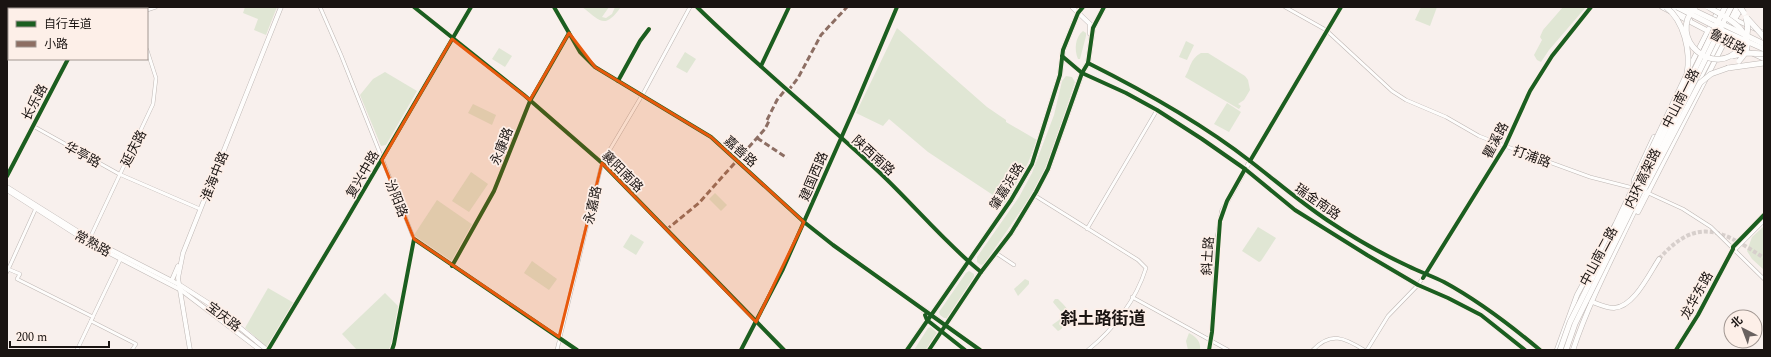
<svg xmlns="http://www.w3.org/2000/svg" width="1771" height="357" viewBox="0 0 1771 357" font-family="Spectral,'Noto Sans SC',serif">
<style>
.green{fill:#e0e6d4}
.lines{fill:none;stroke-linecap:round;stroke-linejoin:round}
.secondary-tunnel{stroke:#d7cfcc;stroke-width:4;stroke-dasharray:4 2;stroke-linecap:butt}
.minor-casing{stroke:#beb7b4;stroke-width:4}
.tertiary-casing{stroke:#beb7b4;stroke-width:4.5}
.secondary-casing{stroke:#beb7b4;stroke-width:5}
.primary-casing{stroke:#beb7b4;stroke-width:5.5}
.trunk-casing{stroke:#beb7b4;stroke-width:6}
.minor{stroke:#fefdfc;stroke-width:3}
.tertiary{stroke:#fefdfc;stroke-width:3.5}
.secondary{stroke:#fefdfc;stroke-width:4}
.primary{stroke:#fefdfc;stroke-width:4.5}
.trunk{stroke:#fefdfc;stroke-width:5}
.trunk-bridge-casing{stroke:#beb7b4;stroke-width:6;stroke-linecap:butt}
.trunk-bridge{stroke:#fefdfc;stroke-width:5}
.quiet{stroke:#8d6e63;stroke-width:3;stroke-dasharray:6 3;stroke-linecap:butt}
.cycleway-casing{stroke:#fdefe8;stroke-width:6}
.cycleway{stroke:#1b5e20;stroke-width:4}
.marked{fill:#e8590c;fill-opacity:0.2;stroke:#e8590c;stroke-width:3;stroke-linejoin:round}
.labels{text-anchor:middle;stroke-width:3.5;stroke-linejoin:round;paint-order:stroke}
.street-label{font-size:13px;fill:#1a1412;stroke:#fdefe8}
.district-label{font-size:17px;font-weight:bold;fill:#1a1412;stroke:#fdefe8}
</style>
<rect width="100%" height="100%" fill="#f8f0ed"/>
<g class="green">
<path d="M245 7H277L266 35 254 30 258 19 243 13Z"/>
<path d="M582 7H609L602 17 606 18 612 14 615 7H621C604 30 601 21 582 7Z"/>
<path d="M1421 7H1437L1430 26 1415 20Z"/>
<path d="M1563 7H1586L1549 50 1541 62 1537 60 1534 55 1542 40 1540 37 1543 30Z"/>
<path d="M897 28 987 107 1006 120V122L1037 140 1028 163 1005 203 928 152 889 119 883 126 856 113Z"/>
<path d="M1083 31 1086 33V36L1080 59H1078C1074 50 1075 37 1083 31Z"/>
<path d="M1186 41 1194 45 1187 60 1179 57Z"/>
<path d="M499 48 512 56 505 67 492 59Z"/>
<path d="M685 52 696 59 687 73 676 67Z"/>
<path d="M1201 53H1208L1245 76 1248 80 1250 90 1244 100 1238 104 1241 106 1239 109 1185 77C1191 67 1190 59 1201 53Z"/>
<path d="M385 72 417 91 386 145 381 146 360 95 373 79Z"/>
<path d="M1066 76 1072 77 1075 82 1061 125 1060 132 1045 172 1024 206 984 264 981 265 977 262V257L1019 197 1032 173 1054 115 1062 81Z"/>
<path d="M1227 103 1241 112 1229 132 1214 124Z"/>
<path d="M473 104 496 115 492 125 468 113Z"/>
<path d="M471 172 488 184 469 212 452 201Z"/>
<path d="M715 193 727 205 721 211 709 199Z"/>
<path d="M437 200 473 225 451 263 415 238 414 235Z"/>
<path d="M1764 226V270L1752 259 1747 251 1752 237Z"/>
<path d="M1258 227 1276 238 1261 261 1259 262 1242 251Z"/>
<path d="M631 234 644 242 636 255 623 247Z"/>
<path d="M532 261 557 279 549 290 524 273Z"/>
<path d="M969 271 974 274V277L947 318H944L940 315 939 312 966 273Z"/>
<path d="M1025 279 1029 281V284L1018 296 1014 289Z"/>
<path d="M268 288 294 303 267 347 245 328Z"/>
<path d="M385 293 399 307 392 345 389 350H357L342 334Z"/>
<path d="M1055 299H1058C1067 308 1074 314 1065 325 1062 328 1061 330 1058 331L1052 325 1059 320 1063 314C1060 310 1055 305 1053 302Z"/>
<path d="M931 327 937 333 926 350H914L928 328Z"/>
<path d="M1189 333C1196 337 1201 341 1200 350H1188L1186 341Z"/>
</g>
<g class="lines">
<path class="secondary-tunnel" d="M1659 259C1697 215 1723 231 1764 258"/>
<defs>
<g id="minor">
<path d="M98 7 101 9"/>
<path d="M320 7 341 55 414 239 394 344 392 350"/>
<path d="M554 7 580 52 595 67 711 137 804 222 833 245 931 314"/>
<path d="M1285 7 1326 30 1392 91 1406 100 1446 117 1479 136 1505 146 1590 177 1633 188"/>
<path d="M140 9 141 7"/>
<path d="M147 10 156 7"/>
<path d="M761 66 789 7"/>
<path d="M33 126 119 174 200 209"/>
<path d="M1646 192 1683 209 1711 227 1764 279"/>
<path d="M1034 195 1138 260 1146 268C1136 300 1114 329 1088 350"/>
<path d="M1087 229 1157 110"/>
<path d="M414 239 577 350"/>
<path d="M89 240 153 104 156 78 147 50"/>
<path d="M996 253 1014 265"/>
<path d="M452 266 494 191 530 101 569 33"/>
<path d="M8 269 20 274 17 279 93 317"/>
<path d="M7 272 36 208"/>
<path d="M1132 297 1228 350"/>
<path d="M922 308 927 320"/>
<path d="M91 321 136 344 132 350"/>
<path d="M77 350 121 258"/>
<path d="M557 350 602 163 644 92 690 7"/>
<path d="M1313 350C1331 331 1345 338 1364 350"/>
<path d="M1367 350 1388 316 1418 285 1426 273 1505 146 1530 91 1552 56 1591 7"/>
</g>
<g id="tertiary">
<path d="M414 7 524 95 602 163 784 350"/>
<path d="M93 9V7"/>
<path d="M7 176 68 59"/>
<path d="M931 314 980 350"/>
<path d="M927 320 965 350"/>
<path d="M741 350 783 269 854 109 897 7"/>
</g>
<g id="secondary">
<path d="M697 7C755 64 819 116 879 172 914 205 944 242 981 272"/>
<path d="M1072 7 1090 24V34"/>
<path d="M1734 19 1764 33"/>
<path d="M1725 41 1764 59"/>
<path d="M1062 56 1082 73 1126 93 1157 110 1202 139 1245 169 1295 210 1367 255 1418 285 1448 298 1481 315 1525 350"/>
<path d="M1088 61V63C1144 91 1200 122 1250 161 1276 181 1300 202 1327 220 1351 236 1382 254 1408 266 1420 272 1432 276 1444 282 1479 301 1509 324 1540 350"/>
<path d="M7 187 90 239 180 285 216 308 267 350"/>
<path d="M7 190 88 242 181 290 260 350"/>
<path d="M1733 249H1735L1764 220"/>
<path d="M172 280 178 266"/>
<path d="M1590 301C1598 304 1606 308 1614 308 1634 307 1649 274 1659 259"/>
<path d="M190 350 178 278 183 253 281 7"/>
<path d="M268 350 345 222 471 7"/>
<path d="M1209 350 1212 332 1218 235 1222 211 1250 161 1341 7"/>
<path d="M1676 350 1698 315 1733 249V247L1764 215"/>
</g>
<g id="primary">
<path d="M1662 7 1710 32"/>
<path d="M1671 7 1690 20"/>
<path d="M1732 24 1742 7"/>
<path d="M1688 70 1720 7"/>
<path d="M1697 84 1737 7"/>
<path d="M1634 185V180L1654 137"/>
<path d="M1638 212 1725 41 1728 31"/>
<path d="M907 350 1011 200 1032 164 1060 75 1063 50 1078 13 1083 7"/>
<path d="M929 350 981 272 1011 233 1036 192 1048 169 1082 73 1088 63 1093 28 1104 7"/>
<path d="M1557 350 1577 295 1615 225"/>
<path d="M1573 350C1592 293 1622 240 1646 186"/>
</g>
<path id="trunk" d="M1728 68 1764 63"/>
</defs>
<use href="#minor" class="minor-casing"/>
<use href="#tertiary" class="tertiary-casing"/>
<use href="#secondary" class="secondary-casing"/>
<use href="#primary" class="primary-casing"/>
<use href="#trunk" class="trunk-casing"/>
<use href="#minor" class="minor"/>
<use href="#tertiary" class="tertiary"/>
<use href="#secondary" class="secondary"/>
<use href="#primary" class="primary"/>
<use href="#trunk" class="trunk"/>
<defs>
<g id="trunk-bridge">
<path d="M1677 7 1724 31 1764 49"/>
<path d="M1687 7 1764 44"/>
<path d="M1695 7C1666 39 1715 80 1741 47 1748 38 1749 28 1746 18"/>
<path d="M1708 7C1726 17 1764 35 1739 61"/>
<path d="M1740 7 1744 13"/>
<path d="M1747 18 1764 37"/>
<path d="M1732 56 1747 53 1764 54"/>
<path d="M1645 188 1700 83 1711 74 1728 68"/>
<path d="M1614 228 1687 74C1691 51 1684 21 1666 7"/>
<path d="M1560 350 1570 322 1630 203 1725 7"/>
<path d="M1566 350 1575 324 1731 7"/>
</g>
</defs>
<use href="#trunk-bridge" class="trunk-bridge-casing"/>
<use href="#trunk-bridge" class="trunk-bridge"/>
<g class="quiet">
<path d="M788 91 798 78 821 35 847 7"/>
<path d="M757 138 787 158"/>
<path d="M666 230 699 203 765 129 769 121 767 120 777 100 786 89"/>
</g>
<defs>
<g id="cycleway">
<path d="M414 7 524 95 602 163 784 350"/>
<path d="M554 7 580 52 595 67 711 137 804 222 833 245 980 350"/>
<path d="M697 7C755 64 819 116 879 172 914 205 944 242 981 272"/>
<path d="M1062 56 1082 73 1126 93 1157 110 1202 139 1245 169 1295 210 1367 255 1418 285 1448 298 1481 315 1525 350"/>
<path d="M1088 63C1144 91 1200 122 1250 161 1276 181 1300 202 1327 220 1351 236 1382 254 1408 266 1420 272 1432 276 1444 282 1479 301 1509 324 1540 350"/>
<path d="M761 66 789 7"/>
<path d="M618 81 640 41 649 29"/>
<path d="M1250 161 1341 7"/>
<path d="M7 176 68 59"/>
<path d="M452 266 494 191 530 101 569 33"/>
<path d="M1423 278 1505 146 1530 91 1552 56 1591 7"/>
<path d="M925 315 927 320 965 350"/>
<path d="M268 350 345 222 471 7"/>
<path d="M392 350 394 344 414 239 577 350"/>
<path d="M741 350 783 269 854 109 897 7"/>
<path d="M907 350 1011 200 1032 164 1060 75 1063 50 1078 13 1083 7"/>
<path d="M929 350 981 272 1011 233 1036 192 1048 169 1082 73 1088 63 1093 28 1104 7"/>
<path d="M1209 350 1212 332 1220 221 1227 201 1245 169"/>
<path d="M1676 350 1698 315 1733 249V247L1764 215"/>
</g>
</defs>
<use href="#cycleway" class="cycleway-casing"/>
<use href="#cycleway" class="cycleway"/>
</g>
<path class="marked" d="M569 33 595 67 711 137 804 222 756 322 602 163 559 337 414 239 382 160 452 39 530 100Z"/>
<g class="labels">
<g class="street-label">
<text transform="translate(1728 41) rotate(28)" y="5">鲁班路</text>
<text transform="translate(1680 98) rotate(-63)" y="5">中山南一路</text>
<text transform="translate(34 102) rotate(-62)" y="5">长乐路</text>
<text transform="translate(1495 140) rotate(-62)" y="5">瞿溪路</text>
<text transform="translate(501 146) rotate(-68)" y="5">永康路</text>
<text transform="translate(133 148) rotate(-63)" y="5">延庆路</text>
<text transform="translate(741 151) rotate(42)" y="5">嘉善路</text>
<text transform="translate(83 154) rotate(29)" y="5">华亭路</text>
<text transform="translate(874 155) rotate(42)" y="5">陕西南路</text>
<text transform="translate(1532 156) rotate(20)" y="5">打浦路</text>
<text transform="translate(623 171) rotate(45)" y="5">襄阳南路</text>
<text transform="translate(362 174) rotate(-60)" y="5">复兴中路</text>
<text transform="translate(214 176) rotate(-68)" y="5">淮海中路</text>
<text transform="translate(813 176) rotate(-67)" y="5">建国西路</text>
<text transform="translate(1642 178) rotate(-64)" y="5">内环高架路</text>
<text transform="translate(1006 186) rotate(-58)" y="5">肇嘉浜路</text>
<text transform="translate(397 198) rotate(68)" y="5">汾阳路</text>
<text transform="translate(1318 201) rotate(35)" y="5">瑞金南路</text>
<text transform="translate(592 205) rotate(-77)" y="5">永嘉路</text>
<text transform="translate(93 243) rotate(29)" y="5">常熟路</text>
<text transform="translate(1207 256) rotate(-86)" y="5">斜土路</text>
<text transform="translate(1598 256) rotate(-62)" y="5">中山南二路</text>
<text transform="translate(1696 295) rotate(-61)" y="5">龙华东路</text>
<text transform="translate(224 316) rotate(37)" y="5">宝庆路</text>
</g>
<g class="district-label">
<text x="1103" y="324">斜土路街道</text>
</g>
</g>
<rect width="1771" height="357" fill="none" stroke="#1a1412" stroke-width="16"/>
<rect x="8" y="8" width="140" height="52" fill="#fdefe8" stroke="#a29792"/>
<rect x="16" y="21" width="20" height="6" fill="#1b5e20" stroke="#a29792"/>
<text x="44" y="28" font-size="12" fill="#1a1412">自行车道</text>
<rect x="16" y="41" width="20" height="6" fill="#8d6e63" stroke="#a29792"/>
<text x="44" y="48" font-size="12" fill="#1a1412">小路</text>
<g transform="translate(1743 329) rotate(318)"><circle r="19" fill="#fdefe8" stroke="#a29792"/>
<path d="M0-3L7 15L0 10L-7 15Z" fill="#68615f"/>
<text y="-6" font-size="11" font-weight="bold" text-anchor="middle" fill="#1a1412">北</text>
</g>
<path d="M10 341v6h99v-6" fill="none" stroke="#1a1412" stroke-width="2"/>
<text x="16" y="341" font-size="12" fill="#1a1412" stroke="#fdefe8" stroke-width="3" paint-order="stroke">200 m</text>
</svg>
